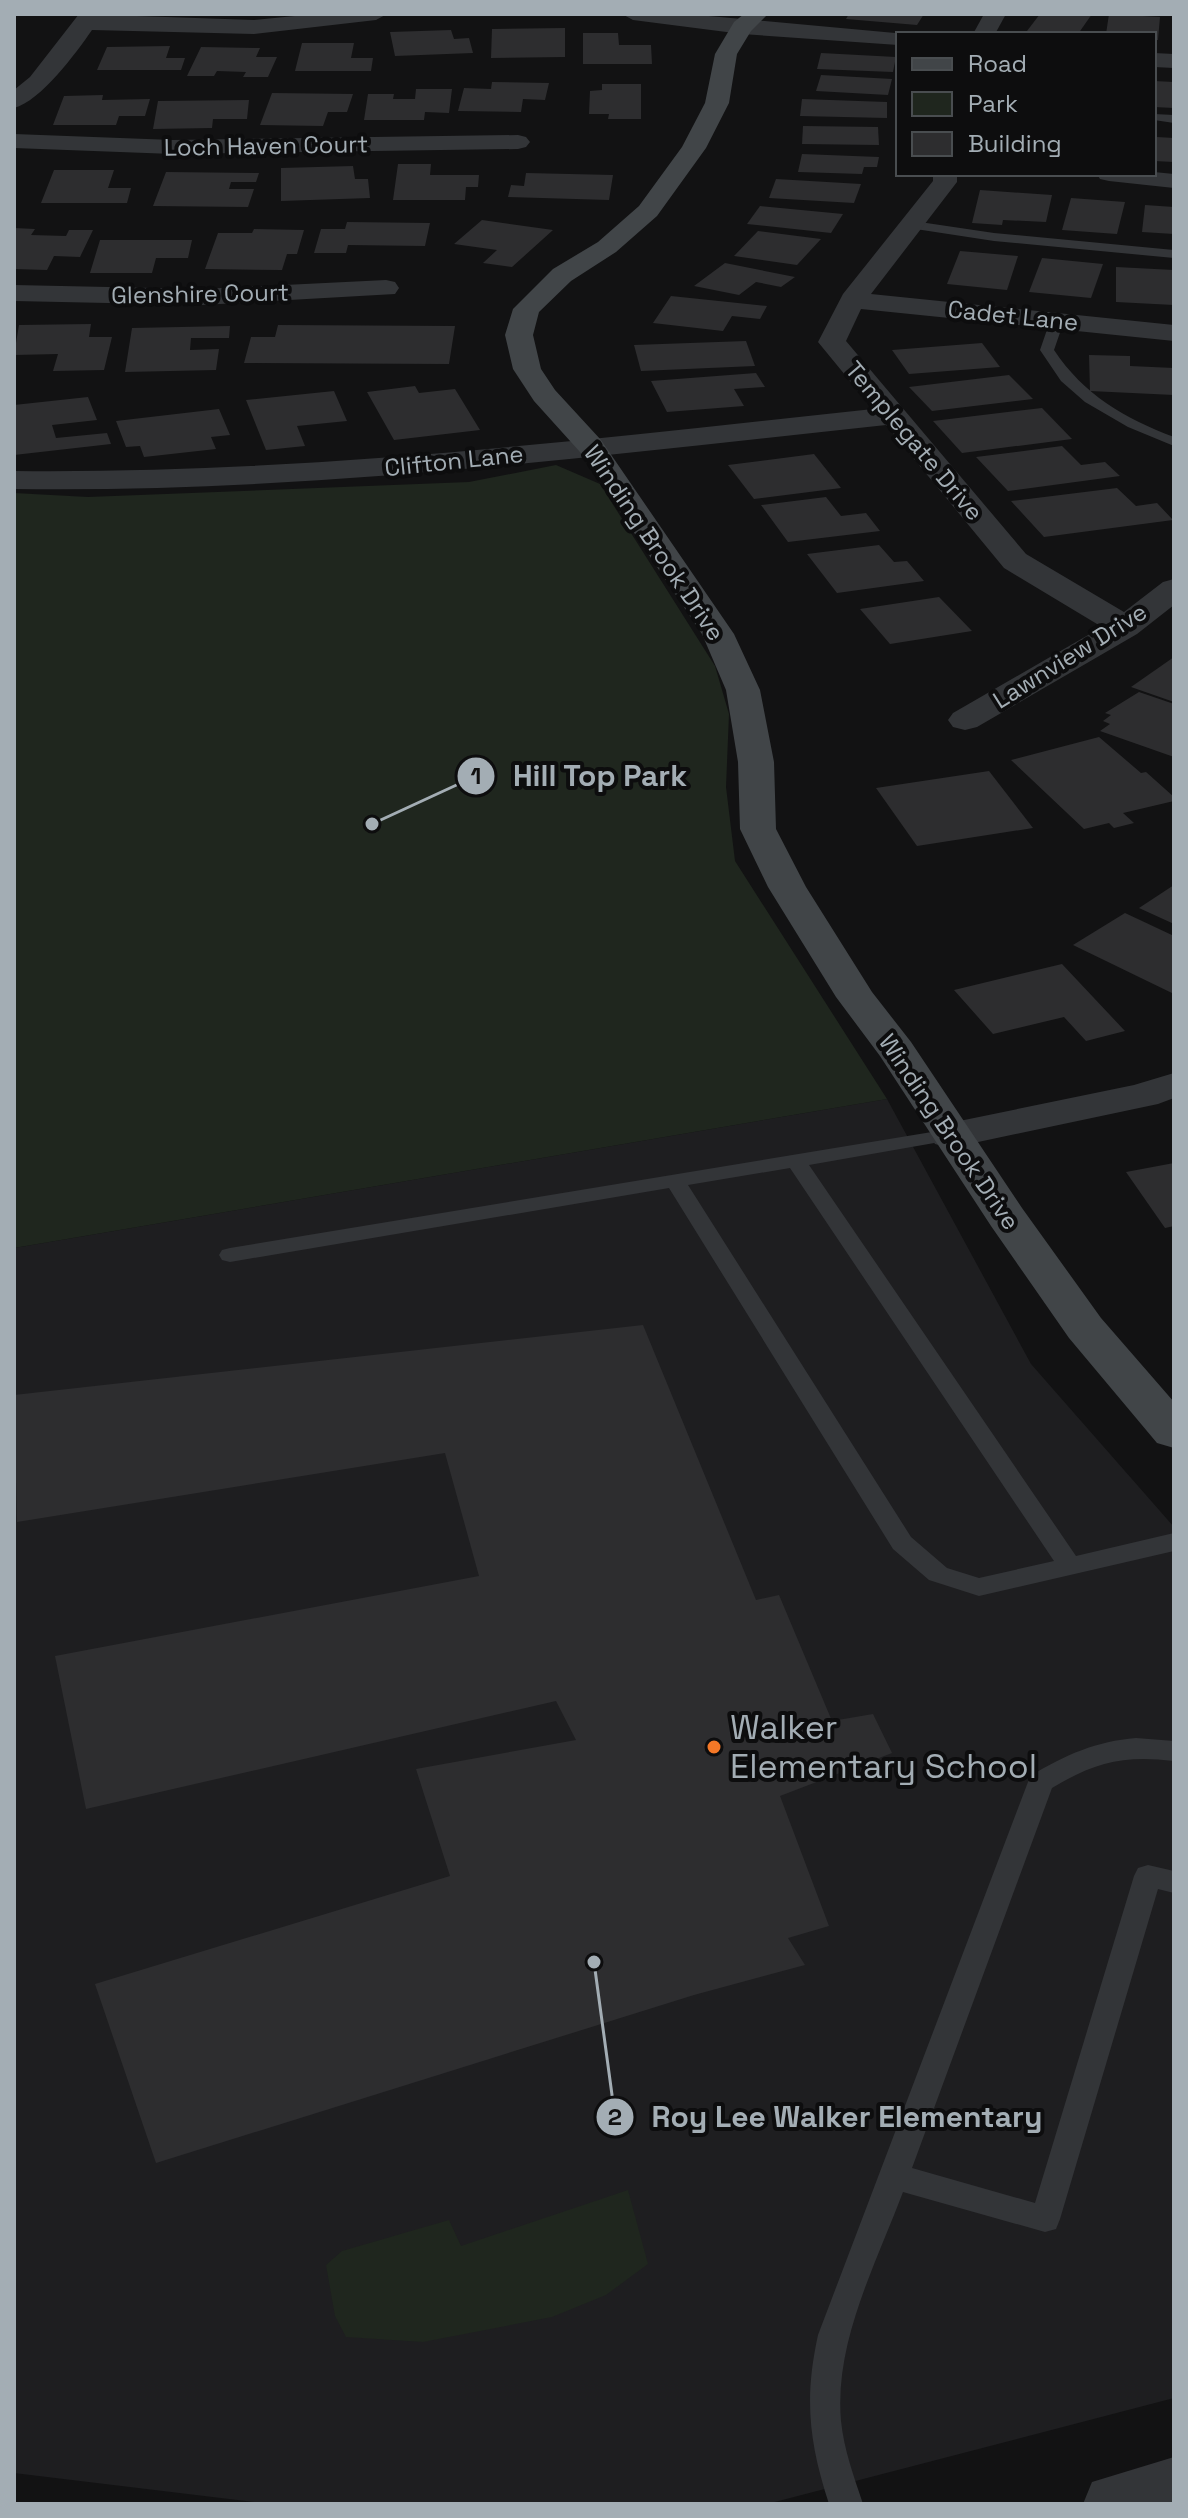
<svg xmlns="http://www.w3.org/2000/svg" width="1188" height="2518" viewBox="0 0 1188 2518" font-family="'Space Grotesk',sans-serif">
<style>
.built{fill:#1e1e20}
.green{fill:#1f261e}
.building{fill:#2d2d2f}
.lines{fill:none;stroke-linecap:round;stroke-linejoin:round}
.lane{fill:#333538;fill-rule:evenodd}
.street{fill:#333538;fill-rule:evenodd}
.secondary{fill:#414548;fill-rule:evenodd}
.poi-dot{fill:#f57827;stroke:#0d0d0e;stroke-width:3}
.labels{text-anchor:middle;stroke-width:8;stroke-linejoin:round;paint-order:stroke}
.far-street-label{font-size:24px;fill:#a3adb4;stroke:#0d0d0e}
.near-poi-label{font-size:34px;fill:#a3adb4;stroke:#0d0d0e;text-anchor:start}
.leader{fill:none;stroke:#a3adb4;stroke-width:3}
.callout-dot{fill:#a3adb4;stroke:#0d0d0e;stroke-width:3}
.mark-label{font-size:24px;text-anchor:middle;font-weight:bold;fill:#111}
.callout-label{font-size:30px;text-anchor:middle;font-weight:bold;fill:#a3adb4;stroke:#0d0d0e;stroke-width:8;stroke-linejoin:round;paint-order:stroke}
</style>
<rect width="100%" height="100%" fill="#121213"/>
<path class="built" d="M887 1099 1031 1364 1174 1527V2398L767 2504H270L14 2473V1248Z"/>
<g class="green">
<path d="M556 465 600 484 715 666 729 714 726 787 735 861 887 1099 14 1248V493L88 497 469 482Z"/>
<path d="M628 2190 648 2264 606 2295 552 2317 423 2342 346 2337 335 2316 326 2265 342 2251 449 2220 461 2246Z"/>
</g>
<g class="building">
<path d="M849 14H924L917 25 846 19Z"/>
<path d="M1040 14H1092L1078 34 1027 31Z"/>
<path d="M1109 14 1160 17 1158 40H1154V34H1106Z"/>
<path d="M565 28V57L491 58 492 29Z"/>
<path d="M451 30 454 39 469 38 473 53 395 56 390 32Z"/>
<path d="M583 33H618L619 45H651L652 64H583Z"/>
<path d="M302 43H354L351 58H373L371 71H295Z"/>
<path d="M170 46 166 58H185L181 70H97L107 47Z"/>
<path d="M201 47 260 48 256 57H277L268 77H243L246 72 217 71 214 76H187Z"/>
<path d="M821 53 896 57 893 72 817 69Z"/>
<path d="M821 75 892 79 888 95 816 91Z"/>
<path d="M1154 81 1174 82V108L1154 107Z"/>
<path d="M492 82 549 83 545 100 523 99 521 112 458 111 464 88 491 89Z"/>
<path d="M602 84H641V119H608L609 114H589L590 91 602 90Z"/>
<path d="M416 89H452L449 113 425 112 424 120H364L368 94H394L393 99H415Z"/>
<path d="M272 93 353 94 347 112H328L323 126 260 125Z"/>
<path d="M103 95 102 100 150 99 145 116H119L116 125H53L64 96Z"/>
<path d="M802 99 887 102V118L800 116Z"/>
<path d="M249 100 247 119H213L212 128 153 129 158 101Z"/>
<path d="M803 126 878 127 879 145 802 144Z"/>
<path d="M1157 137 1174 138V162L1154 161Z"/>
<path d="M802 154 879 157 877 167H864L862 174 798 172Z"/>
<path d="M398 164H431L430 175H479L478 187H466L465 200H393Z"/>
<path d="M353 166 355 179H368L370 198 281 201V168Z"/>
<path d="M54 170H114L108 188H131L127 203H41Z"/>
<path d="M166 172 259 173 256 182H231L229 189H254L248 207 153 206Z"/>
<path d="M526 173 613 175 609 200 508 197 511 185 524 186Z"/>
<path d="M776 179 861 184 854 203 769 198Z"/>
<path d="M980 190 1052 195 1046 222 1003 220 1002 225 972 223Z"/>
<path d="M1071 198 1125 202 1117 234 1062 230Z"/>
<path d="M1145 205 1174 207V234L1142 232Z"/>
<path d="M760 206 843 214 831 233 747 224Z"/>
<path d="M482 220 553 230 512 267 483 263 497 250 454 244Z"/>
<path d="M347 222 430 223 425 246 348 245 346 253H314L321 229H345Z"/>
<path d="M14 228 35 229 31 235 66 236 69 230H93L80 257 54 256 47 270 14 269Z"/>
<path d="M254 229 304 230 297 254H287L282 270 205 269 218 233H252Z"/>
<path d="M758 231 821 239 797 265 734 256Z"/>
<path d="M100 240H192L188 258H156L152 273H90Z"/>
<path d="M960 251 1018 256 1007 290 947 284Z"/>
<path d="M1042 258 1103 264 1091 298 1029 292Z"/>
<path d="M725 263 795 277 781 287 756 282 739 295 694 286Z"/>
<path d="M1116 267 1174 270V305L1116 302Z"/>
<path d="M671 296 767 306 760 319 732 316 723 331 653 323Z"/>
<path d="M91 324 89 337H112L104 370 53 371 58 354 14 355 19 325Z"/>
<path d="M278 325 455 326 449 364 244 363 251 337H275Z"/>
<path d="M230 326 229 338H191L190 350 219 349 216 370 125 372 132 328Z"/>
<path d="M746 341 755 366 641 371 634 345Z"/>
<path d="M982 343 1000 367 909 374 892 350Z"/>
<path d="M1089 355 1130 356V366L1174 368V395L1090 391Z"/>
<path d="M756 373 765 387 734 389 744 406 667 412 651 381Z"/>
<path d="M1009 375 1033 399 932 411 909 387Z"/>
<path d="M415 386 419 393 455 389 480 430 394 440 367 392Z"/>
<path d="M334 391 347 421 297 426 305 446 266 450 246 400Z"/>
<path d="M88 397 97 420 52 425 56 438 107 433 111 444 14 455V405Z"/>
<path d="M1042 408 1072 439 962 453 933 421Z"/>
<path d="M219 409 230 435 211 437 216 449 144 457 140 446 126 447 116 421Z"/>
<path d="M1062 446 1081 465 1105 462 1120 476 1008 491 976 457Z"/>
<path d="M814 454 841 488 754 499 728 465Z"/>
<path d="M1117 488 1136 506 1157 503 1173 520 1044 537 1011 501Z"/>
<path d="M826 497 841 516 866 513 880 531 788 542 761 505Z"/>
<path d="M879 545 894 562 907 561 924 581 837 593 807 554Z"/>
<path d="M939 597 972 631 890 644 860 609Z"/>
<path d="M1174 657V702L1131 687Z"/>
<path d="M1139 692 1174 704V757L1100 731 1110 724 1103 721 1111 715 1105 713Z"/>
<path d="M1099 737 1141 773 1146 772 1174 797V801L1123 813 1134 823 1114 828 1109 823 1084 829 1011 760Z"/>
<path d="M989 771 1033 828 917 846 876 788Z"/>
<path d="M1174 885V924L1139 908Z"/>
<path d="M1125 913 1174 936V994L1073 945Z"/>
<path d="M1062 964 1125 1031 1086 1041 1064 1017 993 1034 954 990Z"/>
<path d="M1174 1163V1226L1165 1228 1126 1172Z"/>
<path d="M643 1325 756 1600 779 1595 832 1721 873 1714 892 1753 780 1796 829 1926 788 1938 805 1965 694 1995 156 2163 95 1984 450 1876 416 1769 576 1740 556 1701 86 1809 55 1656 479 1576 445 1453 17 1522 14 1395Z"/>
</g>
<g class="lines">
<g class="lane">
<path d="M1154 114 1174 115V123L1154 120Z"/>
<path d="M913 221 994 233 1174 250V258L994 241 909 228 907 225Z"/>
<path d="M1057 317 1064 321 1054 350C1084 395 1124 418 1174 437V446L1128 427 1085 402 1061 381 1040 350 1050 321Z"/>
<path d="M950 1129 960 1135 957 1139 809 1165 1076 1556 1174 1533V1551L979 1596 929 1580 893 1549 669 1188 230 1262 222 1260 219 1255 222 1250 230 1248ZM790 1168 1054 1561 979 1578 947 1568 911 1537 688 1185Z"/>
<path d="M1136 1738 1174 1741V1761C1124 1755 1095 1762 1052 1788L912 2168 1035 2203 1134 1876 1138 1868 1148 1865 1174 1871V1893L1158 1889 1060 2219 1056 2229 1045 2232 903 2192C876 2264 834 2342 841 2421 844 2450 854 2477 863 2504H829C809 2442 804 2399 818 2335L1028 1782 1032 1775C1065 1755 1097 1741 1136 1738Z"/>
</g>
<g class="street">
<path d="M79 14 254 20 315 14H387L376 20 254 34 92 30C76 53 41 101 14 108V90L30 77Z"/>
<path d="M622 14H687L906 34H898V45L742 34 633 20Z"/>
<path d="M984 14H1006L995 34H973Z"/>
<path d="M1154 53 1174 54V68L1154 67Z"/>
<path d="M14 134 173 140 518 135 526 137 530 142 526 147 518 149 173 154 14 148Z"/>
<path d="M1154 172 1174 174V188L1109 181 1100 179 1097 174H1154Z"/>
<path d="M933 174H957V182L871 294 1174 325V341L861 309 846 341 1026 554 1124 612 1163 582 1174 579V605L1137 634 977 727 965 730 953 727 948 720 953 713 1102 627 1004 568 886 425C593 456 310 493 14 489V471C305 474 584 440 873 409L818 342 843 294 933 181Z"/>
<path d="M386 280 395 282 399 288 395 294 202 305 14 301V285L202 289Z"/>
<path d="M1174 1073V1098L1158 1104 950 1148 935 1144 929 1135 935 1126 1134 1085Z"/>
<path d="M1174 2457V2504H1083L1092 2482Z"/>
</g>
<path class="secondary" d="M744 14H768L751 31 737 54 729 103 706 148 657 216 616 252 571 281 539 312 533 335 541 369 555 390 601 440 734 634 760 690 774 762 776 829 806 887 872 992 911 1042 1022 1208 1101 1318 1174 1402V1448L1157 1443 1069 1338 991 1226 880 1056 836 997 768 887 740 829 738 762 726 690 702 634 580 452 534 401 513 369 505 335 513 309 553 269 598 242 639 206 682 147 705 103 715 54 734 22Z"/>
</g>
<circle class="poi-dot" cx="714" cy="1747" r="8"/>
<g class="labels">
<g class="far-street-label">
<text transform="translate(266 146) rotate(-1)" y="8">Loch Haven Court</text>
<text transform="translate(200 294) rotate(-1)" y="8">Glenshire Court</text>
<text transform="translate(1013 316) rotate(6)" y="8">Cadet Lane</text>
<text transform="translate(914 441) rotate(50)" y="8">Templegate Drive</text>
<text transform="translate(454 461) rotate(-6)" y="8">Clifton Lane</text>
<text transform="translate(654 543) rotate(56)" y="8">Winding Brook Drive</text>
<text transform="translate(1070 656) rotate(-32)" y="8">Lawnview Drive</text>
<text transform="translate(949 1132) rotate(56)" y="8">Winding Brook Drive</text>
</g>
<g class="near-poi-label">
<text x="730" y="1739">Walker<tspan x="730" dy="39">Elementary School</tspan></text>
</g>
</g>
<path class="leader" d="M372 824L476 776M594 1962L615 2117"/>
<g class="callout-dot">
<circle cx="372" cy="824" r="8"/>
<circle cx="594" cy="1962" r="8"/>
<circle cx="476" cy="776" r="20"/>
<circle cx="615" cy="2117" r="20"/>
</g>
<g class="mark-label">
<text x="476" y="784">1</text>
<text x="615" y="2125">2</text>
</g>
<g class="callout-label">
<text x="600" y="786">Hill Top Park</text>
<text x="847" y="2127">Roy Lee Walker Elementary</text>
</g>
<rect width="1188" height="2518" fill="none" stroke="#a3adb4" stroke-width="32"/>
<rect x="896" y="32" width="260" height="144" fill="#0d0d0e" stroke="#494d50" stroke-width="2"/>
<rect x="912" y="58" width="40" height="12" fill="#414548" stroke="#494d50" stroke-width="2"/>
<text x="968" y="72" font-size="24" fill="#a3adb4">Road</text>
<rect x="912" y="92" width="40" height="24" fill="#1f261e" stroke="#494d50" stroke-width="2"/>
<text x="968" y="112" font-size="24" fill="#a3adb4">Park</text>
<rect x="912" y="132" width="40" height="24" fill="#2d2d2f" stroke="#494d50" stroke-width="2"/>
<text x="968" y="152" font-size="24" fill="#a3adb4">Building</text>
</svg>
